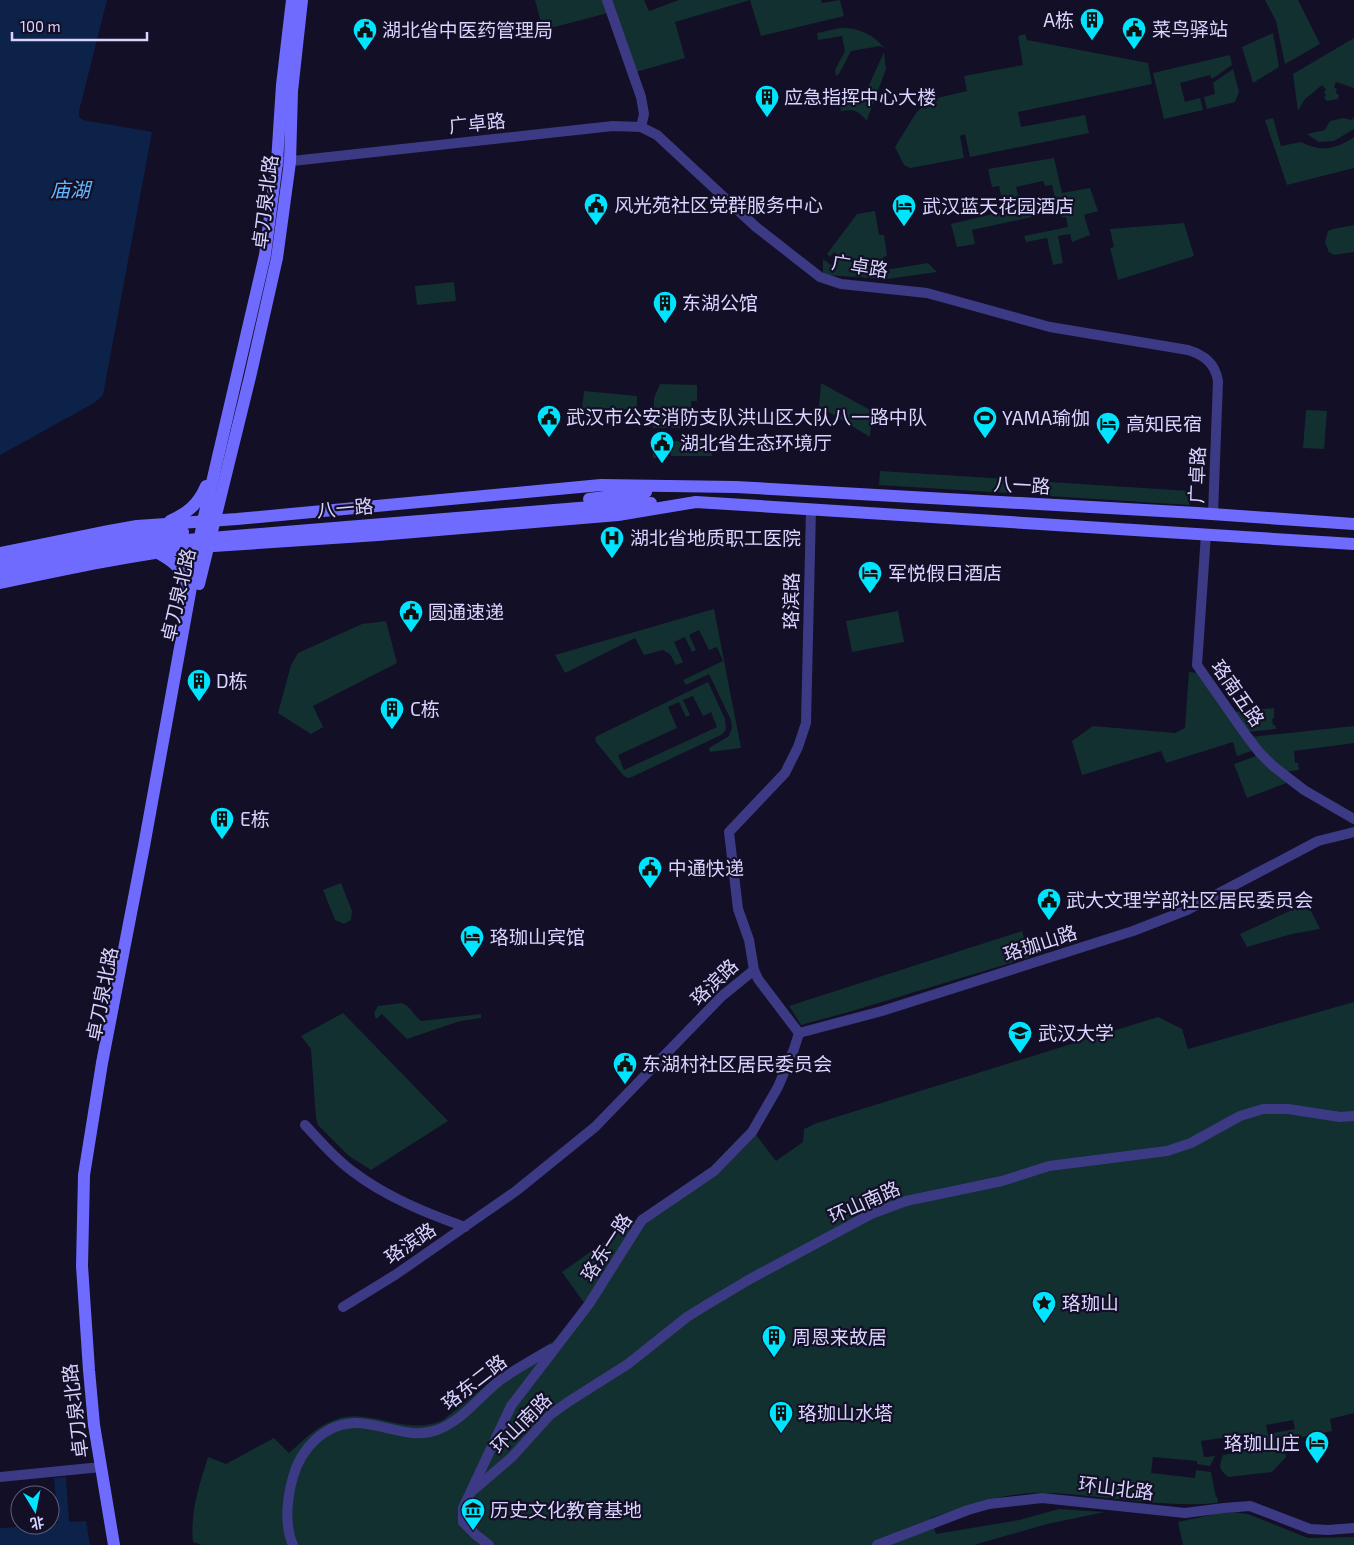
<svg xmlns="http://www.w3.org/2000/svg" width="1354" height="1545" viewBox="0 0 1354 1545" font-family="'Exo 2','Noto Sans SC',sans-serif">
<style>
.green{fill:#12302f;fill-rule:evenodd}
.water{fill:#0c2248}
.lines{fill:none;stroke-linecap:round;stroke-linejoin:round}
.street{stroke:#3d3a85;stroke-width:10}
.secondary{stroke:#6f6bff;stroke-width:12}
.secondary-bridge{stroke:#6f6bff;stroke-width:12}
.labels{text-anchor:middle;stroke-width:4.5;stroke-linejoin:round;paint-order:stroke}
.poi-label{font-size:19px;fill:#d9d4ff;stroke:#130f26;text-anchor:start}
.street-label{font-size:19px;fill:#d9d4ff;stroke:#130f26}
.water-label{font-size:20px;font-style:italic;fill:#62b6ff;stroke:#130f26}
</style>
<rect width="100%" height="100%" fill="#130f26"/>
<g class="green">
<path d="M535 0H603L608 13 543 30Z"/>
<path d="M610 0H644L649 11 679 0H821L822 3 840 0 844 16 761 36 750 0 675 22 685 58 636 72Z"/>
<path d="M1265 0H1298L1320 44 1285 64 1276 21Z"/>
<path d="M840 28C857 27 874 34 884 48L880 46 851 51 839 74 836 76 835 70 845 51 842 36 818 40 817 33Z"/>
<path d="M1273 33 1279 67 1253 83 1242 47Z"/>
<path d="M1025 34 1027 40 1148 63 1152 84 1018 112 1021 127 1085 115 1089 133 970 157 965 134 960 136 964 158 910 168 904 165 895 147 916 113 929 100 967 91 964 76 1023 65 1018 36Z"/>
<path d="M1354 38V88L1336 82 1334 88 1337 89 1336 93 1339 95 1338 99 1327 101 1324 98 1326 95 1324 92 1326 90 1322 85 1304 100 1298 111 1293 74Z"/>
<path d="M884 52 886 69 867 120H866C858 110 854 109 841 111L840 106 862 101Z"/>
<path d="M1230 55 1232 65 1212 79 1210 75 1180 83 1185 102 1200 98 1203 110 1164 119 1153 73Z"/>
<path d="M1233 69 1239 92 1235 102 1207 109 1204 97 1215 94 1213 83Z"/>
<path d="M1354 117V129L1334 141 1319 142 1307 134 1325 130 1330 121 1343 118 1352 120Z"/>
<path d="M1273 118 1281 146 1301 142C1320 152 1335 150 1354 137V168L1287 185 1265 120Z"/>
<path d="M1054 158 1062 193 1090 188 1098 211 1084 215 1090 235 1072 242 1070 234 1058 236 1063 263 1053 265 1047 238 1026 242 1024 236 1068 227 1066 217H1062L1060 211 972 230 975 244 957 247 951 224 1005 211 999 186 992 187 988 169ZM1043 181 1045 186 1052 185 1055 198 1021 206 1016 187Z"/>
<path d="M875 211 879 235H884L887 256 883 257 885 270 928 263 937 272 887 279 826 275 823 273V259L831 265 838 256 834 252 830 257 827 254 857 214Z"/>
<path d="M1184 223 1194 256 1118 280 1110 248 1114 247 1110 229Z"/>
<path d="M1354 225V252L1334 255 1329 252 1325 242 1328 231 1333 229Z"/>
<path d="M454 282 456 301 417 305 415 286Z"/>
<path d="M821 383 872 411 870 437 819 406Z"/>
<path d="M660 384 697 385V401H691L692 428H653L654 398Z"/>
<path d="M584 391 637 396V409H582Z"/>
<path d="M1306 410 1327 411 1324 449 1303 448Z"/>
<path d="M653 441H712V456H671V452H657V458H653Z"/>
<path d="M880 471 1008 479 1007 493 879 485Z"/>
<path d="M1050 482 1190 491 1189 505 1049 496Z"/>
<path d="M714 609 741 748 710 752 709 748 729 736 732 728 731 720 709 674 686 685 683 680 723 661 717 647 709 650 699 630 689 635 696 650 692 652 685 637 674 642 683 662 676 665 670 654 663 650 644 655 635 638 565 673 555 655Z"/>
<path d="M898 611 904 642 852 652 846 621Z"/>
<path d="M386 621 397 663 313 706 323 727 311 734 278 713 291 665 298 653 362 624Z"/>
<path d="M1189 672 1198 673 1254 750 1237 756 1233 742 1166 763 1161 751 1082 775 1072 741 1093 726 1175 733 1185 728Z"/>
<path d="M708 682 725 719 726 730 721 735 632 777 627 778 623 775 596 742 595 738 597 736ZM693 696 703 716 711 712 717 727 624 770 618 755 677 728 668 707 679 702 686 717 690 715 683 700Z"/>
<path d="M1274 708V718L1272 719 1273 725H1275L1276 729 1247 732 1233 712Z"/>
<path d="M1354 726V743L1294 751 1295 763H1298L1299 770 1284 772 1250 737Z"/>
<path d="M1259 755 1289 782 1247 798 1234 764Z"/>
<path d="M341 883 352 911 351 920 344 924 335 920 323 890Z"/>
<path d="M1307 903 1320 929 1292 934 1247 947 1240 934Z"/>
<path d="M1022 931 1030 957 852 1011 801 1025 789 1006Z"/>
<path d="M1354 1002V1413L1330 1419 1332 1431 1283 1441 1286 1457 1272 1472 1228 1477C1218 1468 1219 1467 1223 1455L1251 1450 1249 1434 1201 1441 1204 1457 1215 1456 1210 1466 1197 1464V1461L1153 1457 1151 1473 1195 1478 1196 1470 1211 1472 1215 1493 1218 1500 1217 1503C1174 1507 1130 1500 1088 1496 1069 1494 1049 1492 1030 1493 995 1496 963 1507 931 1518L936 1534 1019 1520 1059 1509 1105 1512 1047 1524 974 1545H202L193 1542C190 1512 199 1486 208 1457L226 1464 274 1438 289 1453C305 1439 319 1424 340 1418 375 1409 409 1437 443 1420L495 1378 555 1340 585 1304 562 1272 711 1167 750 1127 776 1161 803 1142 804 1129 817 1123 1158 1017 1182 1029 1188 1049ZM1293 1420 1295 1429 1268 1434 1266 1425Z"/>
<path d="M402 1003C411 1006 414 1017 422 1021L481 1014V1018L460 1021 407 1039 382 1014 376 1019 374 1013 378 1006Z"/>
<path d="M343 1013 448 1121 371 1170 349 1156 318 1125 316 1118 311 1049 301 1036Z"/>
<path d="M1233 1512 1248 1514 1308 1538 1354 1537V1545H1183L1178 1522 1220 1513Z"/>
</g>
<g class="water">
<path d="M0 0H107L79 111V117L83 120 152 132 103 395 94 403 0 455Z"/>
<path d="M66 1477 69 1522 86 1521 90 1545H0V1528L50 1525V1524L58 1523 54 1478Z"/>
</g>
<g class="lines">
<g class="street">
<path d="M607 0 641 97 644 114 641 127"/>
<path d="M283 162 613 126 641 127 657 135 756 227 820 277 841 284 927 293 1050 327 1188 350C1204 355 1215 363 1218 381L1213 514"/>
<path d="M1206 534 1197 665 1246 735 1259 752 1273 766 1304 790 1354 819"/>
<path d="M754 970 758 979 799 1033"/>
<path d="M799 1033 882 1011 1133 931 1187 910 1318 841 1354 832"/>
<path d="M305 1125C320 1141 334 1158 352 1171 386 1197 426 1213 465 1227"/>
<path d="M343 1307 395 1275 516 1191 595 1127 722 996 754 970 749 940 738 909 729 832 785 773 798 747 806 723 811 509"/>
<path d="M0 1477 101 1467"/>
<path d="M471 1491 511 1406 589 1304 642 1220 714 1171 752 1132 778 1087 794 1049 799 1033"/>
<path d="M293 1545C284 1525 287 1498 293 1477 297 1462 304 1450 316 1439 358 1401 397 1445 437 1430 462 1421 479 1397 499 1381 515 1369 534 1359 551 1349"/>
<path d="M489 1545 476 1535 463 1522V1508L470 1493 512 1457 550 1415 568 1402 628 1364 687 1317 708 1304 750 1279 871 1214 906 1201 1002 1181 1049 1166 1167 1151 1191 1143 1240 1116 1263 1109H1288L1340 1117 1354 1116"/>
<path d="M877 1545 968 1510 989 1504 1042 1498 1185 1513 1224 1508 1250 1506 1310 1529 1328 1530 1354 1528"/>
</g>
<g class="secondary">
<path d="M589 499 646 492"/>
<path d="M591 507 651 503"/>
<path d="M170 521C187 513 198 505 206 486"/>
<path d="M156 552C175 562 182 568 189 589"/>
<path d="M0 553 109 531 137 526 237 519 601 485 736 487 1197 513 1354 524"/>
<path d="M0 583C66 569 131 555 198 547L378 535 618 515 696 502 1354 544"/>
<path d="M199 584 250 377 277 258 290 162 292 91 302 0"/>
<path d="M114 1545 94 1425 89 1370 82 1266 84 1175 102 1063 144 846 203 521 265 255 277 162 282 85 292 0"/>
</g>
<g class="secondary-bridge">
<path d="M0 561 102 541 183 532"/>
<path d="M0 571 103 551 175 541 591 507"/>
</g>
</g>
<defs>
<symbol id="building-pin" viewBox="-11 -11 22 30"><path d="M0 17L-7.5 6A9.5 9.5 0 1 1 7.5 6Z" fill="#00e5ff" stroke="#130f26"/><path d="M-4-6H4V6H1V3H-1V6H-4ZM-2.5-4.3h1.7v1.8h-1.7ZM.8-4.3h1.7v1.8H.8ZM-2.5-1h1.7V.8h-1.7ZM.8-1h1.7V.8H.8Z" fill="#111"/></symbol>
<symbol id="civic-pin" viewBox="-11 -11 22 30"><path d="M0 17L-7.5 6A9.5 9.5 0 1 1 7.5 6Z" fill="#00e5ff" stroke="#130f26"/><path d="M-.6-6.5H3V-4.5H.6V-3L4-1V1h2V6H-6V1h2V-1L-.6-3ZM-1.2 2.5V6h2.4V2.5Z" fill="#111"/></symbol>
<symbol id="hotel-pin" viewBox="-11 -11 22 30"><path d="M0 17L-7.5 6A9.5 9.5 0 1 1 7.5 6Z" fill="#00e5ff" stroke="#130f26"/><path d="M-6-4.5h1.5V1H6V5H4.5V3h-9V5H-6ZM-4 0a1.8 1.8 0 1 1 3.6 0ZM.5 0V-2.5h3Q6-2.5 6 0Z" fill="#111"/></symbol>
<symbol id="stadium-pin" viewBox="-11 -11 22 30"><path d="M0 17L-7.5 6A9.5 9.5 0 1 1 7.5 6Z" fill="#00e5ff" stroke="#130f26"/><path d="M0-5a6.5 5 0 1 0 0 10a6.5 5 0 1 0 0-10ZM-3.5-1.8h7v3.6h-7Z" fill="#111"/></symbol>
<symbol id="hospital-pin" viewBox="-11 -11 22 30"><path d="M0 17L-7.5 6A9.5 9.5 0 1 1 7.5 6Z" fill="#00e5ff" stroke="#130f26"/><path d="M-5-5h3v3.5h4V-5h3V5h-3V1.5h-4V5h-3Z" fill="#111"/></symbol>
<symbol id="university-pin" viewBox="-11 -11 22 30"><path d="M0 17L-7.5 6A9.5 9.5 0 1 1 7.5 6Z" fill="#00e5ff" stroke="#130f26"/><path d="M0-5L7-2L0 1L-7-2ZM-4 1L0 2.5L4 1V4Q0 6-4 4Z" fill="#111"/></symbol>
<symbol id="sight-pin" viewBox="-11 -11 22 30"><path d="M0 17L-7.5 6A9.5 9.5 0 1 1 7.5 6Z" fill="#00e5ff" stroke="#130f26"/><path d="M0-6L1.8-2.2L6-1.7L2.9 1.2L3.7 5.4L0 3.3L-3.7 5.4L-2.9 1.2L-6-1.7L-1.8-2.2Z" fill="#111"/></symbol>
<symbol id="museum-pin" viewBox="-11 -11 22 30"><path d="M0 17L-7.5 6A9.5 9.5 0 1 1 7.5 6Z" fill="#00e5ff" stroke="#130f26"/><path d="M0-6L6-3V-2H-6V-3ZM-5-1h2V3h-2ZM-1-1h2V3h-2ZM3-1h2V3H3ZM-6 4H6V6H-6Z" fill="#111"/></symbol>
</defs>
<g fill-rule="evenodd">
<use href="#building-pin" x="1078" y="6" width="28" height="38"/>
<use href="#civic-pin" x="1120" y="15" width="28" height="38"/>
<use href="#civic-pin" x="351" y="16" width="28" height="38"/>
<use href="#building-pin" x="753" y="83" width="28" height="38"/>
<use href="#civic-pin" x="582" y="191" width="28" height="38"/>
<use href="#hotel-pin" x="890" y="192" width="28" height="38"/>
<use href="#building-pin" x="651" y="289" width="28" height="38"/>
<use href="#civic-pin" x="535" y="403" width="28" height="38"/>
<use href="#stadium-pin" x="971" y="404" width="28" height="38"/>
<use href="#hotel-pin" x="1094" y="410" width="28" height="38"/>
<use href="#civic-pin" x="648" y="429" width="28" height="38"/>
<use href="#hospital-pin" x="598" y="524" width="28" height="38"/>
<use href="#hotel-pin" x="856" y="559" width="28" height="38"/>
<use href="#civic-pin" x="397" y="598" width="28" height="38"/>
<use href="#building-pin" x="185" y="667" width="28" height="38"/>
<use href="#building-pin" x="378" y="695" width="28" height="38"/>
<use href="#building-pin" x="208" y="805" width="28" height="38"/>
<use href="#civic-pin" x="636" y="854" width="28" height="38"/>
<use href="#civic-pin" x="1035" y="886" width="28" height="38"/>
<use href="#hotel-pin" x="458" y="923" width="28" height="38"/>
<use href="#university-pin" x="1006" y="1019" width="28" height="38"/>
<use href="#civic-pin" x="611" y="1050" width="28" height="38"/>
<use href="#sight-pin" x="1030" y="1289" width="28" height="38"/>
<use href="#building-pin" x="760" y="1323" width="28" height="38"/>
<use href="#building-pin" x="767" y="1399" width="28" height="38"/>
<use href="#hotel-pin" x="1303" y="1429" width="28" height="38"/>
<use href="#museum-pin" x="459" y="1496" width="28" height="38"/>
</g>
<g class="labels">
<g class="poi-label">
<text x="1074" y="27" text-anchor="end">A栋</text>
<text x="1152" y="36">菜鸟驿站</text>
<text x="382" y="37">湖北省中医药管理局</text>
<text x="784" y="104">应急指挥中心大楼</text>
<text x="614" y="212">风光苑社区党群服务中心</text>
<text x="922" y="213">武汉蓝天花园酒店</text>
<text x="682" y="310">东湖公馆</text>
<text x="566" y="424">武汉市公安消防支队洪山区大队八一路中队</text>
<text x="1002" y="425">YAMA瑜伽</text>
<text x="1126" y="431">高知民宿</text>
<text x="680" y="450">湖北省生态环境厅</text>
<text x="630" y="545">湖北省地质职工医院</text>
<text x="888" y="580">军悦假日酒店</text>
<text x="428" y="619">圆通速递</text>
<text x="216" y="688">D栋</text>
<text x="410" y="716">C栋</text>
<text x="240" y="826">E栋</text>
<text x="668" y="875">中通快递</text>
<text x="1066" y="907">武大文理学部社区居民委员会</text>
<text x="490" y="944">珞珈山宾馆</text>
<text x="1038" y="1040">武汉大学</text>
<text x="642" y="1071">东湖村社区居民委员会</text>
<text x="1062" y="1310">珞珈山</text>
<text x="792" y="1344">周恩来故居</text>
<text x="798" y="1420">珞珈山水塔</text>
<text x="1300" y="1450" text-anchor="end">珞珈山庄</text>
<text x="490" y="1517">历史文化教育基地</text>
</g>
<g class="street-label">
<text transform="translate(477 123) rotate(-6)" y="7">广卓路</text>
<text transform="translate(265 202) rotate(-83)" y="7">卓刀泉北路</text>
<text transform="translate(860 266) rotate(9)" y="7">广卓路</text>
<text transform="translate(1197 475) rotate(-88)" y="7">广卓路</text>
<text transform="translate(1022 485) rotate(3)" y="7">八一路</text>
<text transform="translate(345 508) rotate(-5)" y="7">八一路</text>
<text transform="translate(178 595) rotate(-77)" y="7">卓刀泉北路</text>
<text transform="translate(791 601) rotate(-89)" y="7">珞滨路</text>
<text transform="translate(1238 693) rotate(55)" y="7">珞南五路</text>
<text transform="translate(1040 943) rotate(-18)" y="7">珞珈山路</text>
<text transform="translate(714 982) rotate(-44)" y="7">珞滨路</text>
<text transform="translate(102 994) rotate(-79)" y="7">卓刀泉北路</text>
<text transform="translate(864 1202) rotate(-24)" y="7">环山南路</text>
<text transform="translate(410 1243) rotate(-34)" y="7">珞滨路</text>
<text transform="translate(606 1247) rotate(-57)" y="7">珞东一路</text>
<text transform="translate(474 1382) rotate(-38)" y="7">珞东二路</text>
<text transform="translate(75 1411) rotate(-97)" y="7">卓刀泉北路</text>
<text transform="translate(521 1423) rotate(-45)" y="7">环山南路</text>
<text transform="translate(1116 1488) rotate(7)" y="7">环山北路</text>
</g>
<g class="water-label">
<text x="70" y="197">庙湖</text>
</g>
</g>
<g transform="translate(35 1510) rotate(170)"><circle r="24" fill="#130f26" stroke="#625e7d"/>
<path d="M0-4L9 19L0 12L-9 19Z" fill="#00e5ff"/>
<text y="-8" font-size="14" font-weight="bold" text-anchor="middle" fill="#d9d4ff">北</text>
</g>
<path d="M12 32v8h135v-8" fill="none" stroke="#d9d4ff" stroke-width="2.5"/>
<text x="20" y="32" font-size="15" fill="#d9d4ff" stroke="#130f26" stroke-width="4" paint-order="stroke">100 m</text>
</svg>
